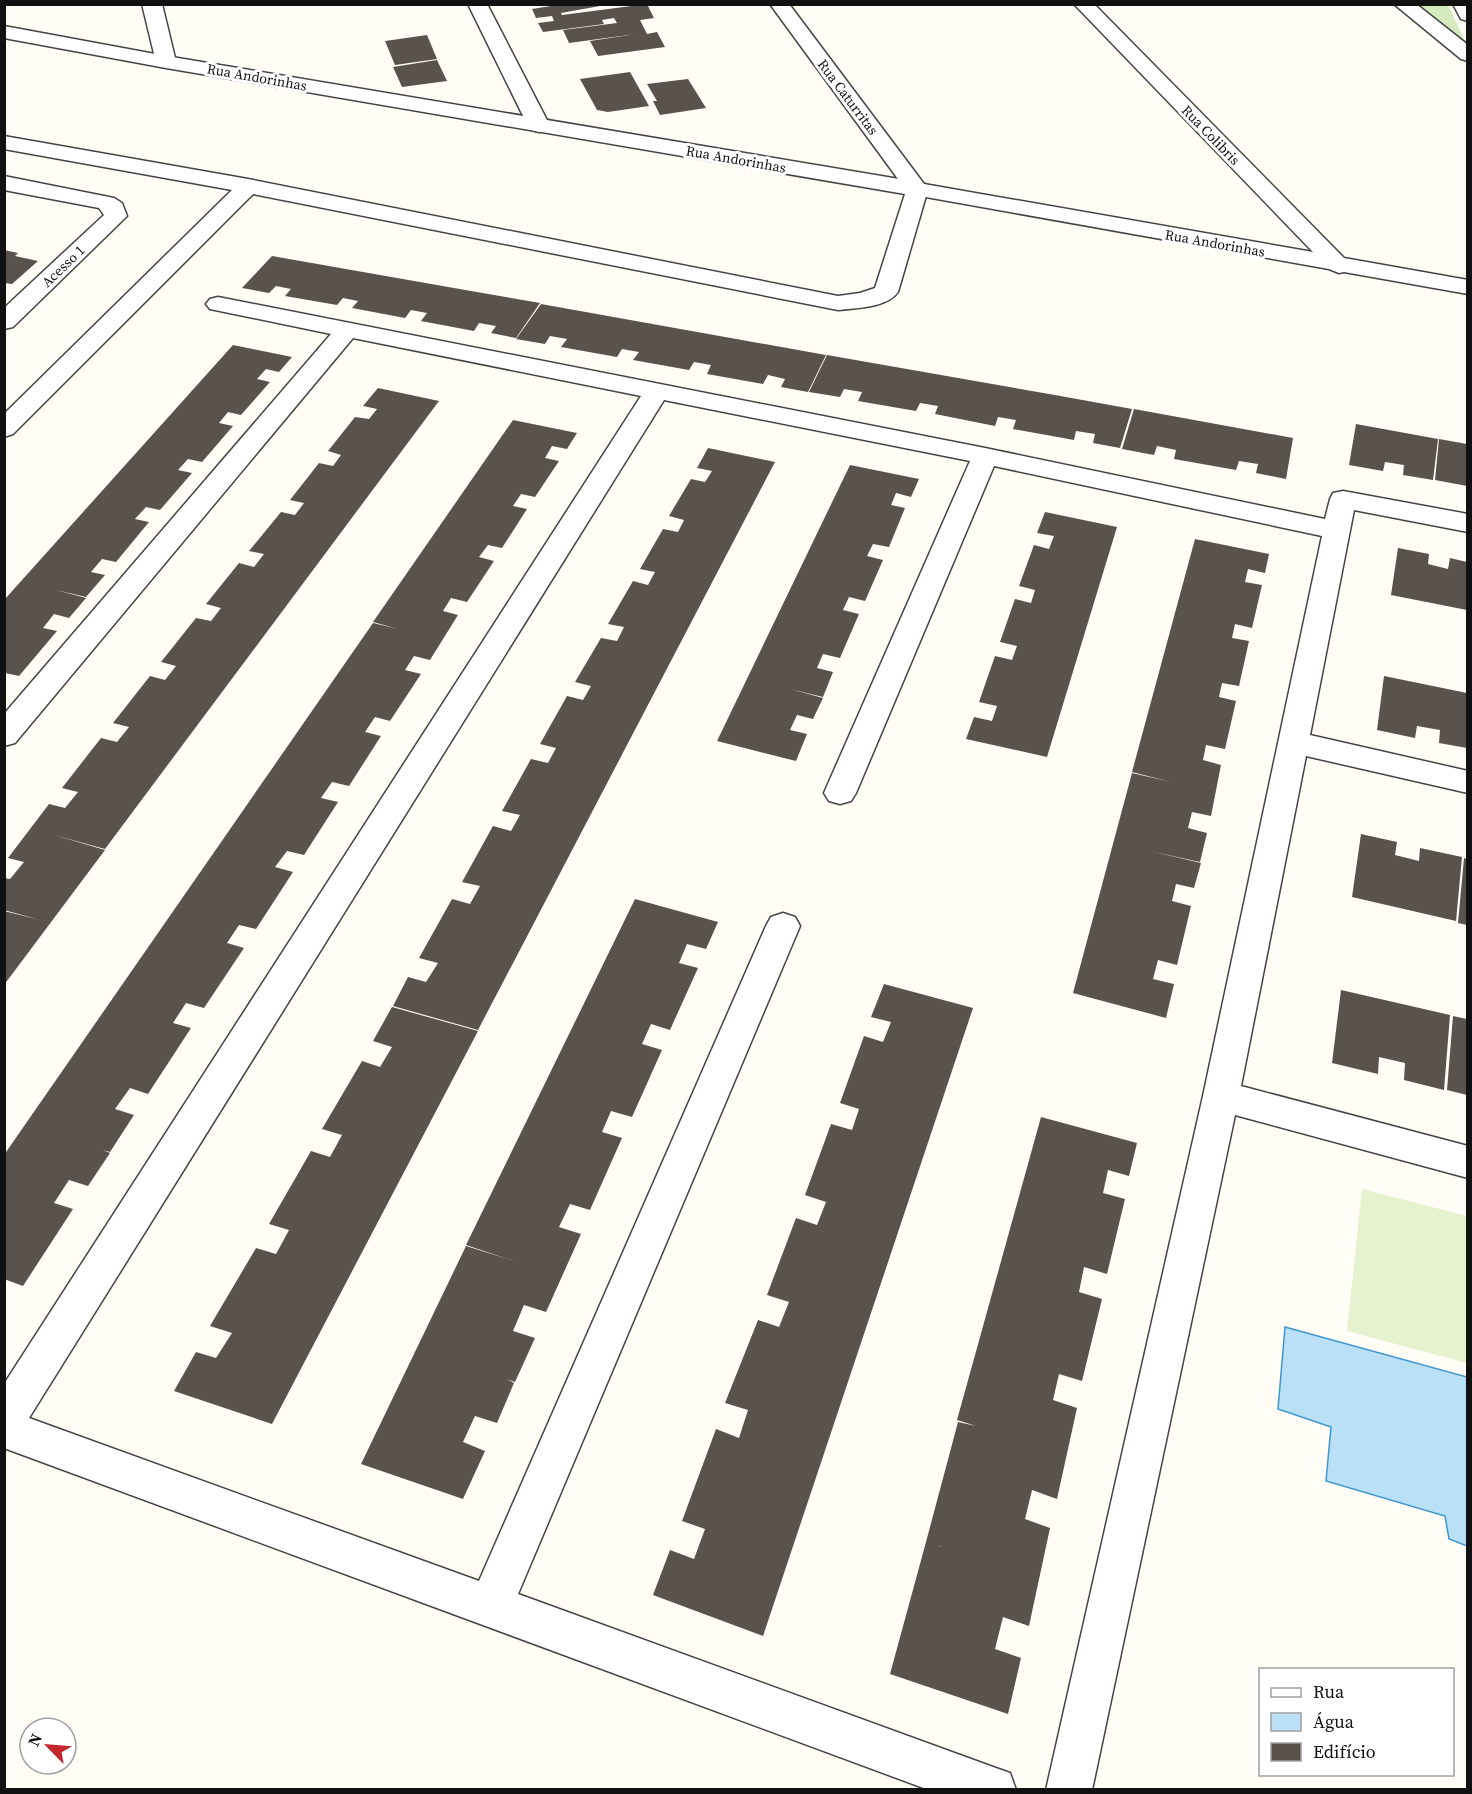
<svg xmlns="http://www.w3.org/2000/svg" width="1472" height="1794" viewBox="0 0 1472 1794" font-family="'Source Serif 4',serif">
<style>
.green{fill:#d5ebbd}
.pitch{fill:#e6f2cf}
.water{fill:#b9e0f7;stroke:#3f96cf;stroke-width:1.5}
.building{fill:#5a524d}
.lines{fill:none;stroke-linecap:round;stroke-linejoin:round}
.minor-casing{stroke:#444;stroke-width:3}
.tertiary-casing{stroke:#444;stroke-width:3}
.minor{fill:#fff;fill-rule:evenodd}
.tertiary{fill:#fff;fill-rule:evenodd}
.labels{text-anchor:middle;stroke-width:6;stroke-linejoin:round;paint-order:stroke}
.far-street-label{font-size:14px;fill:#111;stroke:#fff}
</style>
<rect width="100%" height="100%" fill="#fffdf5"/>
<path class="green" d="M1416 5H1448L1467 45Z"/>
<path class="pitch" d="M1362 1189 1467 1216V1363L1347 1331Z"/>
<path class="water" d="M1285 1327 1467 1377V1546L1449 1539 1445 1516 1326 1481 1331 1427 1278 1409Z"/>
<g class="building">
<path d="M550 4H611L561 13 562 15 647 4 654 18 640 20 647 34 657 32 665 47 598 56 590 41 636 34 569 43 563 30 617 23 614 18 602 20 604 24 543 32 538 23 554 21 552 16 536 18 532 9 551 6Z"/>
<path d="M427 35 437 59 395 65 385 41Z"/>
<path d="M437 60 447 81 402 87 393 67Z"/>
<path d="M630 72 649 106 608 112 597 110 580 79Z"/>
<path d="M688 79 706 108 660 115 653 101H657L647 84Z"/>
<path d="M4 250 18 253 15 256 38 261 12 284 4 283Z"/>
<path d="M272 256 471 291 540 303 516 338 491 333 496 326 479 323 474 331 421 321 427 313 411 310 405 318 352 308 358 301 343 298 337 305 285 296 291 289 276 286 269 293 242 288Z"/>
<path d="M541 304 753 342 826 355 808 392 781 387 785 379 768 375 763 384 707 374 711 365 694 362 689 370 633 360 639 352 622 349 617 357 561 347 567 339 550 336 545 344 516 339Z"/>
<path d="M233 345 292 357 279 372 266 369 257 379 270 382 241 415 228 412 219 423 233 426 202 462 188 459 178 470 192 473 160 510 146 507 135 519 149 522 116 562 102 559 91 572 105 575 86 597 56 590 86 598 69 618 54 614 43 628 57 631 19 676 5 673V599Z"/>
<path d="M827 355 1055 395 1132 409 1120 448 1093 443 1095 434 1076 431 1074 440 1013 429 1016 420 998 417 995 426 935 414 938 406 920 403 916 411 858 401 862 392 844 389 840 397 809 392Z"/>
<path d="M378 388 439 401 105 849 54 835 105 850 4 985V911L40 920 4 910V878L10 879 24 862 8 858 49 804 65 808 78 792 62 788 101 738 117 742 129 727 113 723 150 676 165 680 176 666 161 662 196 618 211 621 221 608 206 604 239 563 254 567 264 554 249 551 281 512 295 515 304 503 290 500 319 463 333 466 341 455 328 451 355 417 369 419 377 409 363 406Z"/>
<path d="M1134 409 1293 438 1286 479 1256 473 1258 464 1239 461 1236 470 1174 459 1176 450 1157 446 1154 455 1122 449Z"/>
<path d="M513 420 577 433 567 449 552 446 545 458 559 461 535 497 521 494 513 506 527 509 502 548 488 545 479 557 494 561 467 602 451 598 443 611 458 615 430 660 414 656 405 670 421 674 390 721 375 717 365 732 381 736 349 786 332 782 321 798 338 802 304 855 287 851 275 867 293 872 256 929 239 925 227 943 244 948 204 1008 186 1003 173 1023 191 1028 148 1094 130 1088 115 1109 134 1115 110 1152 103 1150 110 1153 88 1186 69 1180 54 1203 73 1209 23 1286 4 1279V1155L373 623 398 629 373 622Z"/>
<path d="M1356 424 1438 439 1433 480 1403 475 1404 465 1385 462 1383 471 1349 465Z"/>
<path d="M1439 439 1467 444V486L1435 480Z"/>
<path d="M708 448 775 462 478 1030 393 1006 408 977 426 982 438 963 419 958 452 899 470 904 480 886 462 882 493 826 511 831 520 815 502 811 531 759 548 763 556 748 540 744 567 696 583 700 591 686 575 682 601 638 617 641 624 627 608 624 633 581 648 585 655 572 640 569 663 529 678 532 684 520 669 516 691 479 705 482 712 471 697 468Z"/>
<path d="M850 465 919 479 911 497 896 493 891 505 905 508 889 547 873 544 867 556 883 560 865 601 849 597 843 610 859 614 840 658 823 654 817 668 833 672 823 697 790 689 823 698 813 719 797 715 790 730 807 734 796 761 717 741Z"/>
<path d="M1045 512 1117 527 1047 757 966 739 974 717 992 721 997 706 979 702 995 656 1012 660 1017 646 1000 642 1015 599 1031 603 1035 590 1019 586 1034 545 1049 549 1054 536 1037 533Z"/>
<path d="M1195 539 1269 554 1265 573 1248 569 1245 582 1262 585 1252 628 1235 624 1232 638 1249 641 1239 686 1222 683 1219 697 1236 701 1225 749 1206 745 1203 760 1221 765 1211 816 1192 812 1188 828 1207 833 1200 862 1150 851 1201 863 1194 888 1176 884 1172 901 1191 906 1177 965 1158 960 1153 979 1174 984 1166 1018 1073 993 1132 773 1171 782 1132 772Z"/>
<path d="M1398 548 1429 554 1428 564 1448 569 1450 558 1467 562V610L1391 595Z"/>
<path d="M1384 676 1467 693V748L1439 743 1440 730 1417 726 1415 738 1377 730Z"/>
<path d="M1361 834 1397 842 1395 855 1419 861 1420 848 1462 857 1456 921 1352 897Z"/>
<path d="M1464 858 1467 859V925L1458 923Z"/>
<path d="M635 899 718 922 706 949 687 944 679 963 698 968 670 1030 651 1024 642 1044 662 1050 632 1117 611 1111 602 1132 622 1138 590 1210 570 1204 559 1227 581 1234 546 1312 524 1305 513 1331 535 1338 515 1382 507 1379 514 1383 497 1423 475 1416 463 1442 485 1451 463 1499 361 1464 466 1246 514 1261 466 1245Z"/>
<path d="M884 984 973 1008 763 1636 653 1595 670 1550 694 1559 705 1529 682 1521 716 1429 739 1438 748 1410 725 1403 758 1320 779 1327 789 1302 767 1295 796 1218 817 1225 826 1202 805 1195 831 1124 852 1130 859 1109 840 1103 864 1036 883 1042 891 1022 871 1017Z"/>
<path d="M1341 990 1450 1015 1444 1090 1404 1080 1405 1063 1379 1057 1378 1074 1332 1063Z"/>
<path d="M392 1007 478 1031 272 1424 174 1391 196 1352 216 1358 232 1333 210 1326 256 1248 276 1254 289 1230 269 1224 311 1151 330 1157 342 1135 322 1129 362 1061 380 1067 392 1047 373 1041Z"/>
<path d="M1453 1016 1467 1019V1095L1447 1090Z"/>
<path d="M1041 1117 1137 1143 1129 1176 1108 1170 1103 1193 1125 1199 1107 1274 1084 1267 1079 1292 1102 1299 1082 1381 1059 1374 1053 1400 1077 1408 1057 1499 1032 1490 1025 1519 1050 1528 1029 1626 1003 1617 995 1649 1021 1658 1008 1714 890 1674 926 1542 941 1547 926 1542 958 1422 976 1426 957 1420Z"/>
</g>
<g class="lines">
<defs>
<g id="minor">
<path d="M142 4H162L176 62 173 66H159L156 62Z"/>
<path d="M468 4H487L550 126 546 130 539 132 532 130 528 126Z"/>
<path d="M770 4H789L924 184 1313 252 1074 4H1094L1344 258 1468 280V294L1344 272 1339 273 1329 269 909 194Z"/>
<path d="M1394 4H1416L1468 45V61L1461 59Z"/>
<path d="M1453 4H1468V21L1461 19Z"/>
<path d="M4 176 114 198 122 203 127 216 13 327 4 329V308L104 215 99 208 4 190Z"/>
<path d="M218 297 985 448 1325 519 1330 499 1333 493 1343 491 1468 514V532L1354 510 1310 735 1468 771V793L1306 756 1241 1086 1468 1146V1178L1235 1115 1092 1790H1046L1203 1096 1322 536 994 466 856 793 851 801 840 804 829 801 824 793 970 461 664 400 29 1418 479 1581 766 926 771 917 783 913 795 917 800 926 518 1594 993 1767 1010 1773 1016 1790H929L4 1448V1384L641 396 353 338 15 743 4 746V714L331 334 210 309 206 304 210 299Z"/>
</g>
<path id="tertiary" d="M4 26 166 56 917 182 925 184 928 189 898 292C887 308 855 308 838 310L253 194 13 434 4 437V414L232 190 4 149V136L248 179 838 296 860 293 875 288 905 194 166 68 4 38Z"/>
</defs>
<use href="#minor" class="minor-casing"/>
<use href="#tertiary" class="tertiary-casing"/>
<use href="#minor" class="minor"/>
<use href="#tertiary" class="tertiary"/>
</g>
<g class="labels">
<g class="far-street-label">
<text transform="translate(257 77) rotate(10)" y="5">Rua Andorinhas</text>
<text transform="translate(848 97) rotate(53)" y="5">Rua Caturritas</text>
<text transform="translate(1211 135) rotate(46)" y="5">Rua Colibris</text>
<text transform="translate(736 159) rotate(10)" y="5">Rua Andorinhas</text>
<text transform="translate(1215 243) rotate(10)" y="5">Rua Andorinhas</text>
<text transform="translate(63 266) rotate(-44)" y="5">Acesso 1</text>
</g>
</g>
<rect width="1472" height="1794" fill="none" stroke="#111111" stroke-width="12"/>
<rect x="1259" y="1668" width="195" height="108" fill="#ffffff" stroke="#a0a0a0" stroke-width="1.5"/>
<rect x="1271" y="1688" width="30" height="9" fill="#ffffff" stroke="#a0a0a0" stroke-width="1.5"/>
<text x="1313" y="1698" font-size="18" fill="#111111">Rua</text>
<rect x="1271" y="1713" width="30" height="18" fill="#b9e0f7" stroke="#a0a0a0" stroke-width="1.5"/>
<text x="1313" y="1728" font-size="18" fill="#111111">Água</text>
<rect x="1271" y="1743" width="30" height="18" fill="#5a524d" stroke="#a0a0a0" stroke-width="1.5"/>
<text x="1313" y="1758" font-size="18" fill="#111111">Edifício</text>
<g transform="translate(48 1746) rotate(295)"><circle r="28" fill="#ffffff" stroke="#a0a0a0" stroke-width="1.5"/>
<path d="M0-4.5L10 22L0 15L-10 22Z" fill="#c4262e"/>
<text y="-9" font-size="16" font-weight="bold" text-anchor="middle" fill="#111111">N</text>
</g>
</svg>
